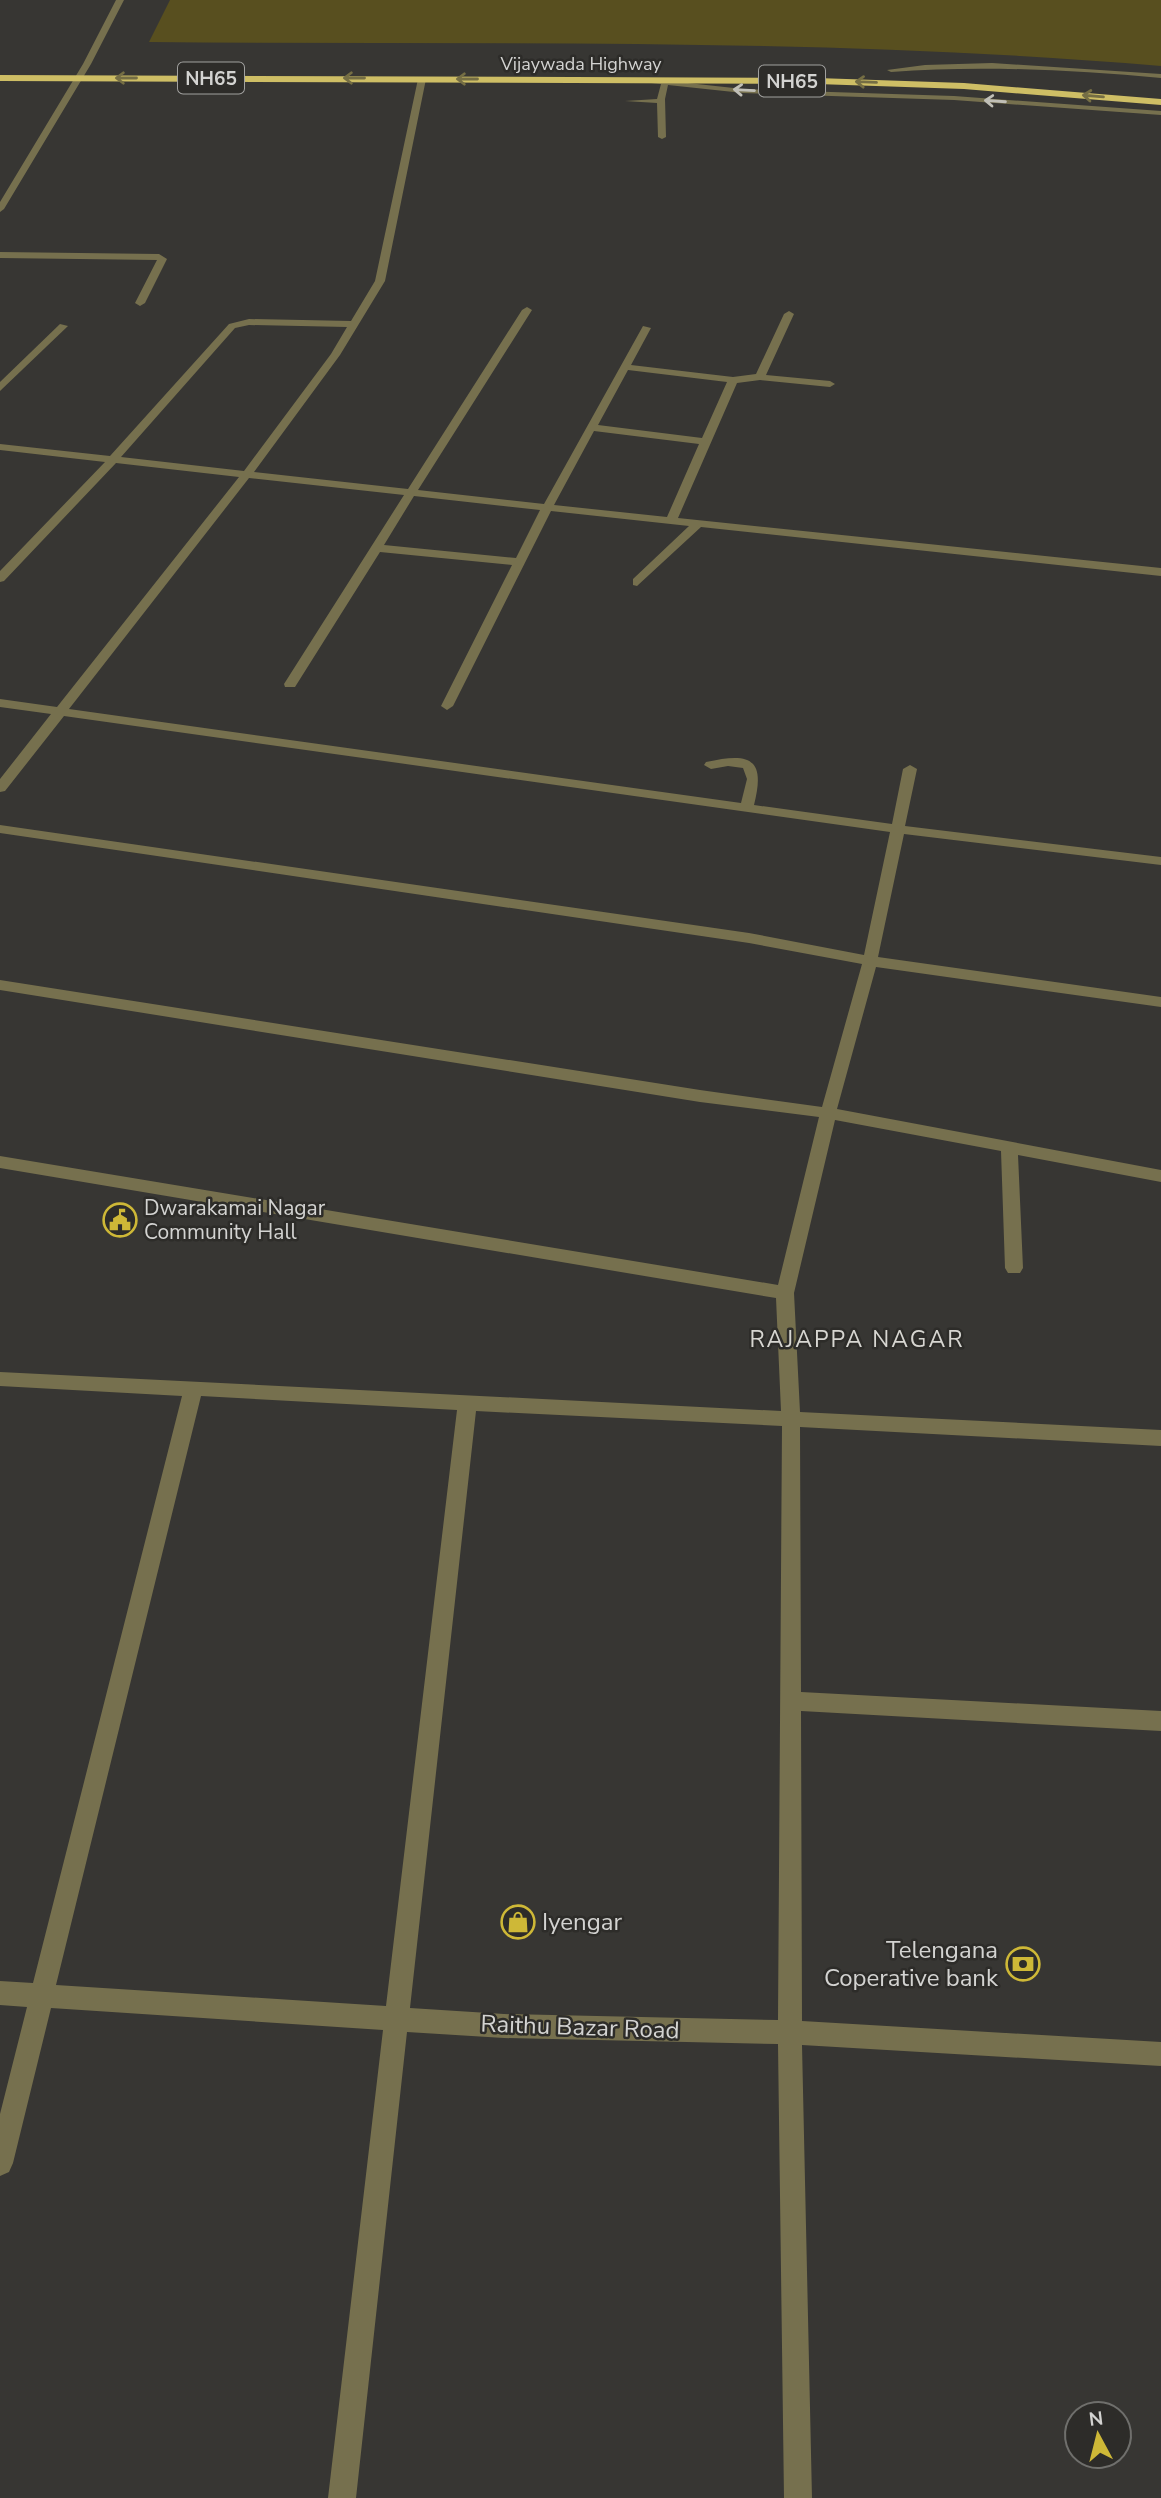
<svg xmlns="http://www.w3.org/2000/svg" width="1161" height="2498" viewBox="0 0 1161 2498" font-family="'Nunito Sans',sans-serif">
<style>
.green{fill:#584f1f}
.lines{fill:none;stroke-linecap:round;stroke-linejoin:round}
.minor{fill:#76704e;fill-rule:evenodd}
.highway{fill:#cebe65;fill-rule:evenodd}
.oneway{stroke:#756e44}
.oneway2{stroke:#c0bfb7}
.labels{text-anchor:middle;stroke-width:5;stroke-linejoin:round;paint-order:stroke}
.far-street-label{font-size:18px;fill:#d3d3d1;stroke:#2d2c29}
.shield{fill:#2d2c29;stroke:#a1a19f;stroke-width:2}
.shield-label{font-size:19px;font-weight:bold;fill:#d3d3d1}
.poi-label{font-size:21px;fill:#d3d3d1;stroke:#2d2c29;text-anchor:start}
.neighbourhood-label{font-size:23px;letter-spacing:2px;fill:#d7d6d1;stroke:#2d2c29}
.near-poi-label{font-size:24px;fill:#d3d3d1;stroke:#2d2c29;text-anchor:start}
.near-street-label{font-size:24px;fill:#d3d3d1;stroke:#2d2c29}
</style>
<rect width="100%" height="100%" fill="#373633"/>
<path class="green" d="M170 0H1161V66C825 37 486 45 149 42Z"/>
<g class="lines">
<g class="minor">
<path d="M116 0H124L91 64 4 209 0 212V202L83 64Z"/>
<path d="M992 63 1161 74V78C1071 70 981 65 891 72L887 70 925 65Z"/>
<path d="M422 77 426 79 385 281 340 355 254 472 408 489 522 310 527 307 532 310 418 490 544 504 643 326 651 328 631 365 733 377 756 374 784 314 789 311 794 314 766 375 830 381 835 384 830 387 760 380 737 383 678 518 1161 568V576L701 527 637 586 633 585V579L689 526 551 511 453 706 447 710 441 706 512 565 380 552 295 687H285L284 684 404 495 249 478 69 709 741 803 747 779 743 768 728 766 711 769 704 765 706 762C750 752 766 758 754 805L892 824 903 769 910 765 917 769 905 826 1161 857V865L904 834 878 957 1161 997V1007L876 967 837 1109 1161 1170V1182L1018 1155 1023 1268 1020 1273H1008L1005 1268 1001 1151 835 1120 794 1293 800 1412 1161 1430V1446L800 1427 801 1692 1161 1711V1731L801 1711 802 2021 1161 2042V2066L802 2045 812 2498H784L778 2044 504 2038 407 2032 356 2498H328L383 2030 51 2008 13 2163 9 2172 0 2176V2114L27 2007 0 2005V1981L33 1983 182 1396 0 1386V1372L781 1411 776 1298 0 1168V1156L778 1285 819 1117 700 1102 0 990V980L700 1090 822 1107 862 964 749 943 0 833V825L749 933 864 955 890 832 64 716 5 791 0 792V779L51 714 0 707V699L57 707 239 477 116 463 4 581 0 582V571L105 462 0 450V444L110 456 229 324 249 319 351 321 375 281 418 79ZM249 325 347 327 331 354 244 471 121 457 235 328ZM628 370 727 382 702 438 598 425ZM594 431 699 444 667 517 554 505ZM414 496 540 510 516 558 384 545ZM201 1396 457 1410 386 2006 56 1985ZM476 1411 782 1426 778 2020 504 2014 410 2008Z"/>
<path d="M651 79 743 89 954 96 1161 111V115L954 100 743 93 668 85 665 99 666 137 662 139 658 137 657 103 625 101 657 99 661 84 651 83Z"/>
<path d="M0 252 159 254 167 259 145 303 140 306 135 303 157 260 0 258Z"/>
<path d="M60 324 68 326 0 391V382Z"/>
</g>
<path class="highway" d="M0 75 817 78 964 83 1161 99V105L964 89 817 84 0 81Z"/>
</g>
<defs><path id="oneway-shaft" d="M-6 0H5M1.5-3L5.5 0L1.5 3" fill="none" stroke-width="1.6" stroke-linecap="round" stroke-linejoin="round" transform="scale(1.75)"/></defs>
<g class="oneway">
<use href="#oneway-shaft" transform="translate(126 78) rotate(-180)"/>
<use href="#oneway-shaft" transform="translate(354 78) rotate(-180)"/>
<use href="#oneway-shaft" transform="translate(467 79) rotate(-180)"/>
<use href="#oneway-shaft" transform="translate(866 82) rotate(-178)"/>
<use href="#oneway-shaft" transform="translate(1093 96) rotate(-175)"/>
</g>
<g class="oneway2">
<use href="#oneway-shaft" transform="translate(744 90) rotate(-177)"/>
<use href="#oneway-shaft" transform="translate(995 101) rotate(-176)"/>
</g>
<defs>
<symbol id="civic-ring" viewBox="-11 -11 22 22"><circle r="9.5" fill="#2d2c29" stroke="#ceb837" stroke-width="1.5"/><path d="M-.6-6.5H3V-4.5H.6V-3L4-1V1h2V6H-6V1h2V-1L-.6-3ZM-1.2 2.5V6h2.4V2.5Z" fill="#ceb837"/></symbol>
<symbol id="shop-ring" viewBox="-11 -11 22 22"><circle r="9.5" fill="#2d2c29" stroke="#ceb837" stroke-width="1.5"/><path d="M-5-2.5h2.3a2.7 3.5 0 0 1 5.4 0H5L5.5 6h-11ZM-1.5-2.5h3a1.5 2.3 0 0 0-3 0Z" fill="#ceb837"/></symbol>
<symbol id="bank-ring" viewBox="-11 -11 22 22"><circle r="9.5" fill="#2d2c29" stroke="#ceb837" stroke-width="1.5"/><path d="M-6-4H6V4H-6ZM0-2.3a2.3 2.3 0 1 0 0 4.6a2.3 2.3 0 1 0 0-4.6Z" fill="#ceb837"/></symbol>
</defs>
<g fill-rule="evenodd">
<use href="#civic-ring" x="101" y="1201" width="38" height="38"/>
<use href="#shop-ring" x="499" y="1903" width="38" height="38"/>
<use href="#bank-ring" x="1004" y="1945" width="38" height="38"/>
</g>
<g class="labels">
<g class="far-street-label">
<text x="581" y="70">Vijaywada Highway</text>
</g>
<g class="shield">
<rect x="178" y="62.5" width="66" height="31" rx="5"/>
<rect x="759" y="65.5" width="66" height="31" rx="5"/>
</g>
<g class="shield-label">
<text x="211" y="85">NH65</text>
<text x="792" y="88">NH65</text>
</g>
<g class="poi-label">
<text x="144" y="1215">Dwarakamai Nagar<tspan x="144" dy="24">Community Hall</tspan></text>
</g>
<g class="neighbourhood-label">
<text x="857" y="1347">RAJAPPA NAGAR</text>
</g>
<g class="near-poi-label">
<text x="542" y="1930">Iyengar</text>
<text x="998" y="1958" text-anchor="end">Telengana<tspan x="998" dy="28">Coperative bank</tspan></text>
</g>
<g class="near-street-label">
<text transform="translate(580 2027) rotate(2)" y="8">Raithu Bazar Road</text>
</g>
</g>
<g transform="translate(1098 2435) rotate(353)"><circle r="33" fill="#2d2c29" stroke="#6f6f6c" stroke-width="2"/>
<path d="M0-5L12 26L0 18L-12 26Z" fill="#ceb837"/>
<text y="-10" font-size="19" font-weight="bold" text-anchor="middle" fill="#d3d3d1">N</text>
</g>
</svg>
